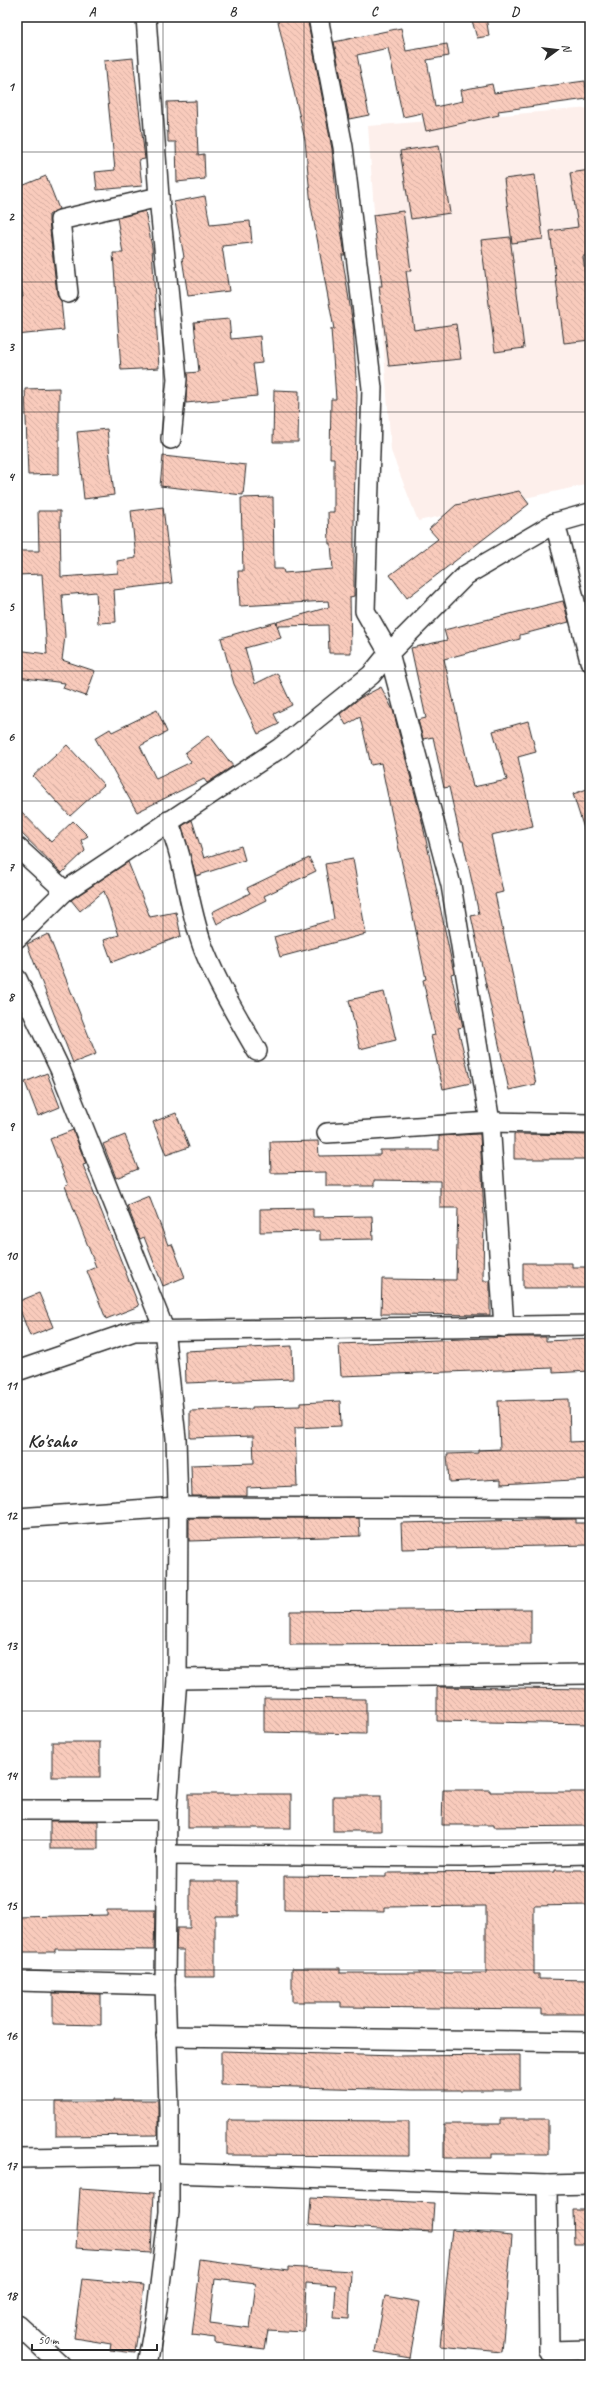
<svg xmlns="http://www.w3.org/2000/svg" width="607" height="2382" viewBox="0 0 607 2382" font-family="Caveat,sans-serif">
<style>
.built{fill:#fdefeb}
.building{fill:url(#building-back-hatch);stroke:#2b2b2b;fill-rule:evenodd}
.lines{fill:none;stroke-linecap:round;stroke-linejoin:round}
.minor-casing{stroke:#2b2b2b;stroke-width:22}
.minor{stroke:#fff;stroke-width:19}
.grid{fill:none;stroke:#2b2b2b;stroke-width:1;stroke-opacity:0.55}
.labels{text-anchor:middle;stroke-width:3.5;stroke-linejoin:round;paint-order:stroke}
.quarter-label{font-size:19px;font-weight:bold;fill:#2b2b2b;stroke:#fff}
.neatline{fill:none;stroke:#2b2b2b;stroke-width:1.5}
.grid-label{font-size:13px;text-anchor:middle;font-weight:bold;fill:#2b2b2b}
</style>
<defs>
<pattern id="building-back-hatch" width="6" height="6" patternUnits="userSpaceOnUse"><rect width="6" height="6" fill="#f9cbbc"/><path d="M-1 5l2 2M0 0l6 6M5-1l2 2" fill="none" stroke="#d6aea2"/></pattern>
</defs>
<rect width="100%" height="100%" fill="#fff"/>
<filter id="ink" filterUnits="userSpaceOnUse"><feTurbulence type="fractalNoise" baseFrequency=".025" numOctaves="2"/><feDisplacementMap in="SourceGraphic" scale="8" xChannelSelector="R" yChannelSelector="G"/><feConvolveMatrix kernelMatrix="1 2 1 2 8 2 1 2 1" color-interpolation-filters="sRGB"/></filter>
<g filter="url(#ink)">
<path class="built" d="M590 108V484L418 521 391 451 368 126Z"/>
<g class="building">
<path d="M277 17H307L332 149 337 204 345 255H342L353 325 357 395 354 510V596L350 597 351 653H329L328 625 278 626 277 622 329 607 328 601 240 606 238 571H243L241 498 273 497 274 569H283L284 573 333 569 331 544H329L328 512H334V458H330L331 399H336L331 329H334L311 206 305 140Z"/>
<path d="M471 17H486L489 36 477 38Z"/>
<path d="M401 28 406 51 447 44 449 56 427 60 435 107 463 101 461 90 492 84 494 93 585 81 587 99 498 111 499 115 426 131 422 113 403 117 388 48 357 55 369 115 349 119 334 42Z"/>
<path d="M133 58 145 159 139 160 142 186 97 190 95 172 115 170 104 61Z"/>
<path d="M196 101 198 155 204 154 205 179 177 182 176 142H168L167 102Z"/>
<path d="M439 145 450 213 411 219 400 151Z"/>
<path d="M590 170V256H583L590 312V340L564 343 550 231 578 227 570 173Z"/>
<path d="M535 175 543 239 512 243 504 179Z"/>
<path d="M46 176 59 209 49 215V221L57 294 61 301 64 330 17 335V298L23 297 17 262V188Z"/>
<path d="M205 196 210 225 250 221 252 243 222 246 229 291 188 296 182 258 184 257 174 202Z"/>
<path d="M145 211 152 247 159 368 121 370 113 253H123L117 218Z"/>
<path d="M403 211 411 271H406L414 330 456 324 461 359 389 366 379 286H382L373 215Z"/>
<path d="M510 237 524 348 495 352 481 240Z"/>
<path d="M229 319 231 339 260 336 262 363 253 364 257 396 186 403 187 373 199 372 194 322Z"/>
<path d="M59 388V474L28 475 25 389Z"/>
<path d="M274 390 299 391 298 442H273Z"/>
<path d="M107 429 114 495 84 499 77 432Z"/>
<path d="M163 456 246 465 243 495 160 486Z"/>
<path d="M519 491 529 504 407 598 390 575 438 539 429 529 456 505Z"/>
<path d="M163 507 172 583 114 590 116 622 98 623 96 592 62 595 65 636 62 660 95 671 86 696 63 688 65 683 17 677V650L47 654 42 574 17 575V551H39L38 511H60L61 577 118 573 117 561 136 558 131 511Z"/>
<path d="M563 601 569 622 520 635V639L444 659 473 787 507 780 493 731 528 721 536 752 518 757 533 826 491 835 503 892 495 894 536 1084 509 1090 471 916 479 914 463 841H461L449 787 444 788 433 737 423 739 418 720 426 718 411 648 447 640 444 630Z"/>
<path d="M276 622 281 638 245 648 255 684 277 673 292 705 274 714 279 724 258 734 234 684 221 638Z"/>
<path d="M381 687 393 710 422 821 454 973 451 974 463 1027 458 1028 471 1083 443 1089 431 1036 435 1035 423 980 426 979 381 763 371 765 360 717 346 725 340 714 360 698Z"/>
<path d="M157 710 167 732 140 746 156 779 191 762 185 753 209 735 233 766 207 783 204 779 137 812 95 738 110 729 112 732Z"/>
<path d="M67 745 104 785 70 816 33 776Z"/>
<path d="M590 788V838H587L573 794Z"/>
<path d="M17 807 51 842 73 821 88 836 81 840 85 851 62 873 17 829Z"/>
<path d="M192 820 204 858 241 846 245 860 196 876 182 826Z"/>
<path d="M309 858 316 871 264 896 266 900 217 924 212 912 250 893 247 888Z"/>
<path d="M353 859 366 934 280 957 274 937 334 919 325 864Z"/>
<path d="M128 862 150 917 176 912 181 936 112 962 104 940 119 935 104 891 80 911 71 900Z"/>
<path d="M48 934 96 1054 73 1063 27 944Z"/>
<path d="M384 992 396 1040 360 1049 349 1000Z"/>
<path d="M47 1073 60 1107 38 1116 25 1082Z"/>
<path d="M176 1113 189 1147 166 1155 153 1122Z"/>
<path d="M73 1130 86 1164 83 1165 139 1306 106 1319 87 1271 96 1267 65 1186 68 1185 50 1139Z"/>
<path d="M480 1134 484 1215 483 1281H490V1315L381 1314 382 1279 456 1280 458 1208H440V1181L374 1180V1186H326V1172L271 1173 270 1142 318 1141 319 1156 380 1155V1150H439V1136Z"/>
<path d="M514 1134 590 1135V1159H514Z"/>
<path d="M125 1135 138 1169 116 1178 103 1144Z"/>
<path d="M149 1196 168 1245 172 1244 185 1277 163 1286 144 1237 140 1239 127 1205Z"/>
<path d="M313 1208V1217L372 1216 373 1239 320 1240V1231L260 1232V1209Z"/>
<path d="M523 1263H572V1267H590V1288H523Z"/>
<path d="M39 1293 53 1327 30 1336 17 1302Z"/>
<path d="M511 1337H546V1341L590 1339V1371L553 1373V1368L341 1376 339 1344Z"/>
<path d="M292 1346 293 1379 186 1383 185 1351Z"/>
<path d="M569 1399 570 1442 590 1441V1479L501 1484V1479L449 1482 447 1454 478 1453V1450L500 1449 498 1401Z"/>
<path d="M340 1401 341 1426 295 1428 297 1486 247 1488V1496H192L191 1465 254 1463 253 1436 190 1438V1411L252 1409V1407L300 1406V1403Z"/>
<path d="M189 1518H359L360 1536 189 1541Z"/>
<path d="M576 1519V1523H590V1545L402 1549 401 1523Z"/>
<path d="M531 1609V1644L290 1645V1611Z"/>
<path d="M437 1687 590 1689V1724L437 1721Z"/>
<path d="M264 1698 366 1699V1734L264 1732Z"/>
<rect x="52" y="1742" width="48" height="35"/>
<path d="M443 1790H490V1792H590V1826L494 1827V1825H442Z"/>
<rect x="188" y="1794" width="103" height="34"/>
<rect x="333" y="1796" width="48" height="35"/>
<rect x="50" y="1821" width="48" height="28"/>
<path d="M555 1870H590V1905L534 1906V1974H539V1979L590 1980V2014H542V2009L341 2007V2002H292V1968H340V1973H486V1906L384 1907V1911L284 1910V1876L386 1877V1873L555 1872Z"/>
<path d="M190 1881H238V1916H215V1977H184V1950H176L177 1928H190Z"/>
<path d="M107 1910H155L154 1950 55 1949V1952H17V1917L107 1915Z"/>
<path d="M53 1993 101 1994V2025L53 2024Z"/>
<path d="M221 2051 396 2056 520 2055V2090H411L221 2085Z"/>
<path d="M114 2100H158V2135L56 2136V2102H114Z"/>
<path d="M500 2119H548V2154H492V2158H444V2124H500Z"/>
<path d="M227 2120 409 2121V2156L227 2155Z"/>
<path d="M80 2188 154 2193 151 2253 76 2248Z"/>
<path d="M311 2197 434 2203 432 2232 309 2225Z"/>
<path d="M573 2210H590V2244H574Z"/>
<path d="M452 2229 512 2235 502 2352 440 2346Z"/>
<path d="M199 2259 288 2271V2267L351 2271 349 2319 334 2318 336 2285 306 2283 304 2332 268 2330 265 2349 215 2343V2338L192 2335 199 2277 197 2276ZM215 2279 256 2284 250 2328 210 2323Z"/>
<path d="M82 2279 144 2285 135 2353 110 2350 111 2344 74 2338Z"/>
<path d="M385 2296 420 2302 410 2358 375 2352Z"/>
</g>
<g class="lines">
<defs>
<g id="minor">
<path d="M146 17 159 197 177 379 171 439"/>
<path d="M68 293 60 220 159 197"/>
<path d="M555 523 590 661"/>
<path d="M168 821C186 863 188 908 204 950 218 985 238 1018 257 1051"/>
<path d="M17 847 65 891"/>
<path d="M17 938 65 891 280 748 371 675 389 653 365 611 372 388 343 147 318 17"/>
<path d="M17 979 60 1069 164 1329 176 1438 178 1507 177 1679 167 1810 165 1985 169 2108V2212L157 2309 147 2365"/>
<path d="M327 1133 490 1122 590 1124"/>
<path d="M504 1327 490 1122 451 885 389 653 466 575 555 523 590 513"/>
<path d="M17 1371 134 1331 590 1325"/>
<path d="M17 1518 178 1507 590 1508"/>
<path d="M177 1679 590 1674"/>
<path d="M17 1810H167"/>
<path d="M166 1855 460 1857 590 1854"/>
<path d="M17 1981 165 1985"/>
<path d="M166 2036 590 2042"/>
<path d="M17 2158 169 2156"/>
<path d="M170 2173 547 2185"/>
<path d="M590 2184 547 2185 549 2351 590 2350"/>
<path d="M17 2324 61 2365"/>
</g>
</defs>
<use href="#minor" class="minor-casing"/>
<use href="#minor" class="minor"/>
</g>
</g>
<path class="grid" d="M163 17V2365M304 17V2365M444 17V2365M17 152H590M17 282H590M17 412H590M17 542H590M17 671H590M17 801H590M17 931H590M17 1061H590M17 1191H590M17 1321H590M17 1451H590M17 1581H590M17 1711H590M17 1840H590M17 1970H590M17 2100H590M17 2230H590"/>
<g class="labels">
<g class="quarter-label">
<text x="52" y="1447">Ko'saho</text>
</g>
</g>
<rect width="607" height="2382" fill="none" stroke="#fff" stroke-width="44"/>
<g transform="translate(557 50) rotate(75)" stroke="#ffffff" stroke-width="3" paint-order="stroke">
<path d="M0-3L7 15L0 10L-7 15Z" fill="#2b2b2b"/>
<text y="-6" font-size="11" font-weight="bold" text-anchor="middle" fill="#2b2b2b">N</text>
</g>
<path d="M32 2344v6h125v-6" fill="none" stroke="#2b2b2b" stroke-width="2"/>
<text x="38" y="2344" font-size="12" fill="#2b2b2b" stroke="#ffffff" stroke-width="3" paint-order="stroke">50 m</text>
<rect x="22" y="22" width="563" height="2338" class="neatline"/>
<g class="grid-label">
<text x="92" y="16">A</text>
<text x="233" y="16">B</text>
<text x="374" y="16">C</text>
<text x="515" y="16">D</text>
<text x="11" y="91">1</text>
<text x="11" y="221">2</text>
<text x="11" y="351">3</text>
<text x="11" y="481">4</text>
<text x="11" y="611">5</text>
<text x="11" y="741">6</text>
<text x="11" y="871">7</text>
<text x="11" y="1001">8</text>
<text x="11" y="1131">9</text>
<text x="11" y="1260">10</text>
<text x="11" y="1390">11</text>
<text x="11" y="1520">12</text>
<text x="11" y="1650">13</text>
<text x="11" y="1780">14</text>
<text x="11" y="1910">15</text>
<text x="11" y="2040">16</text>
<text x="11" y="2170">17</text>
<text x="11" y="2300">18</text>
</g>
</svg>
